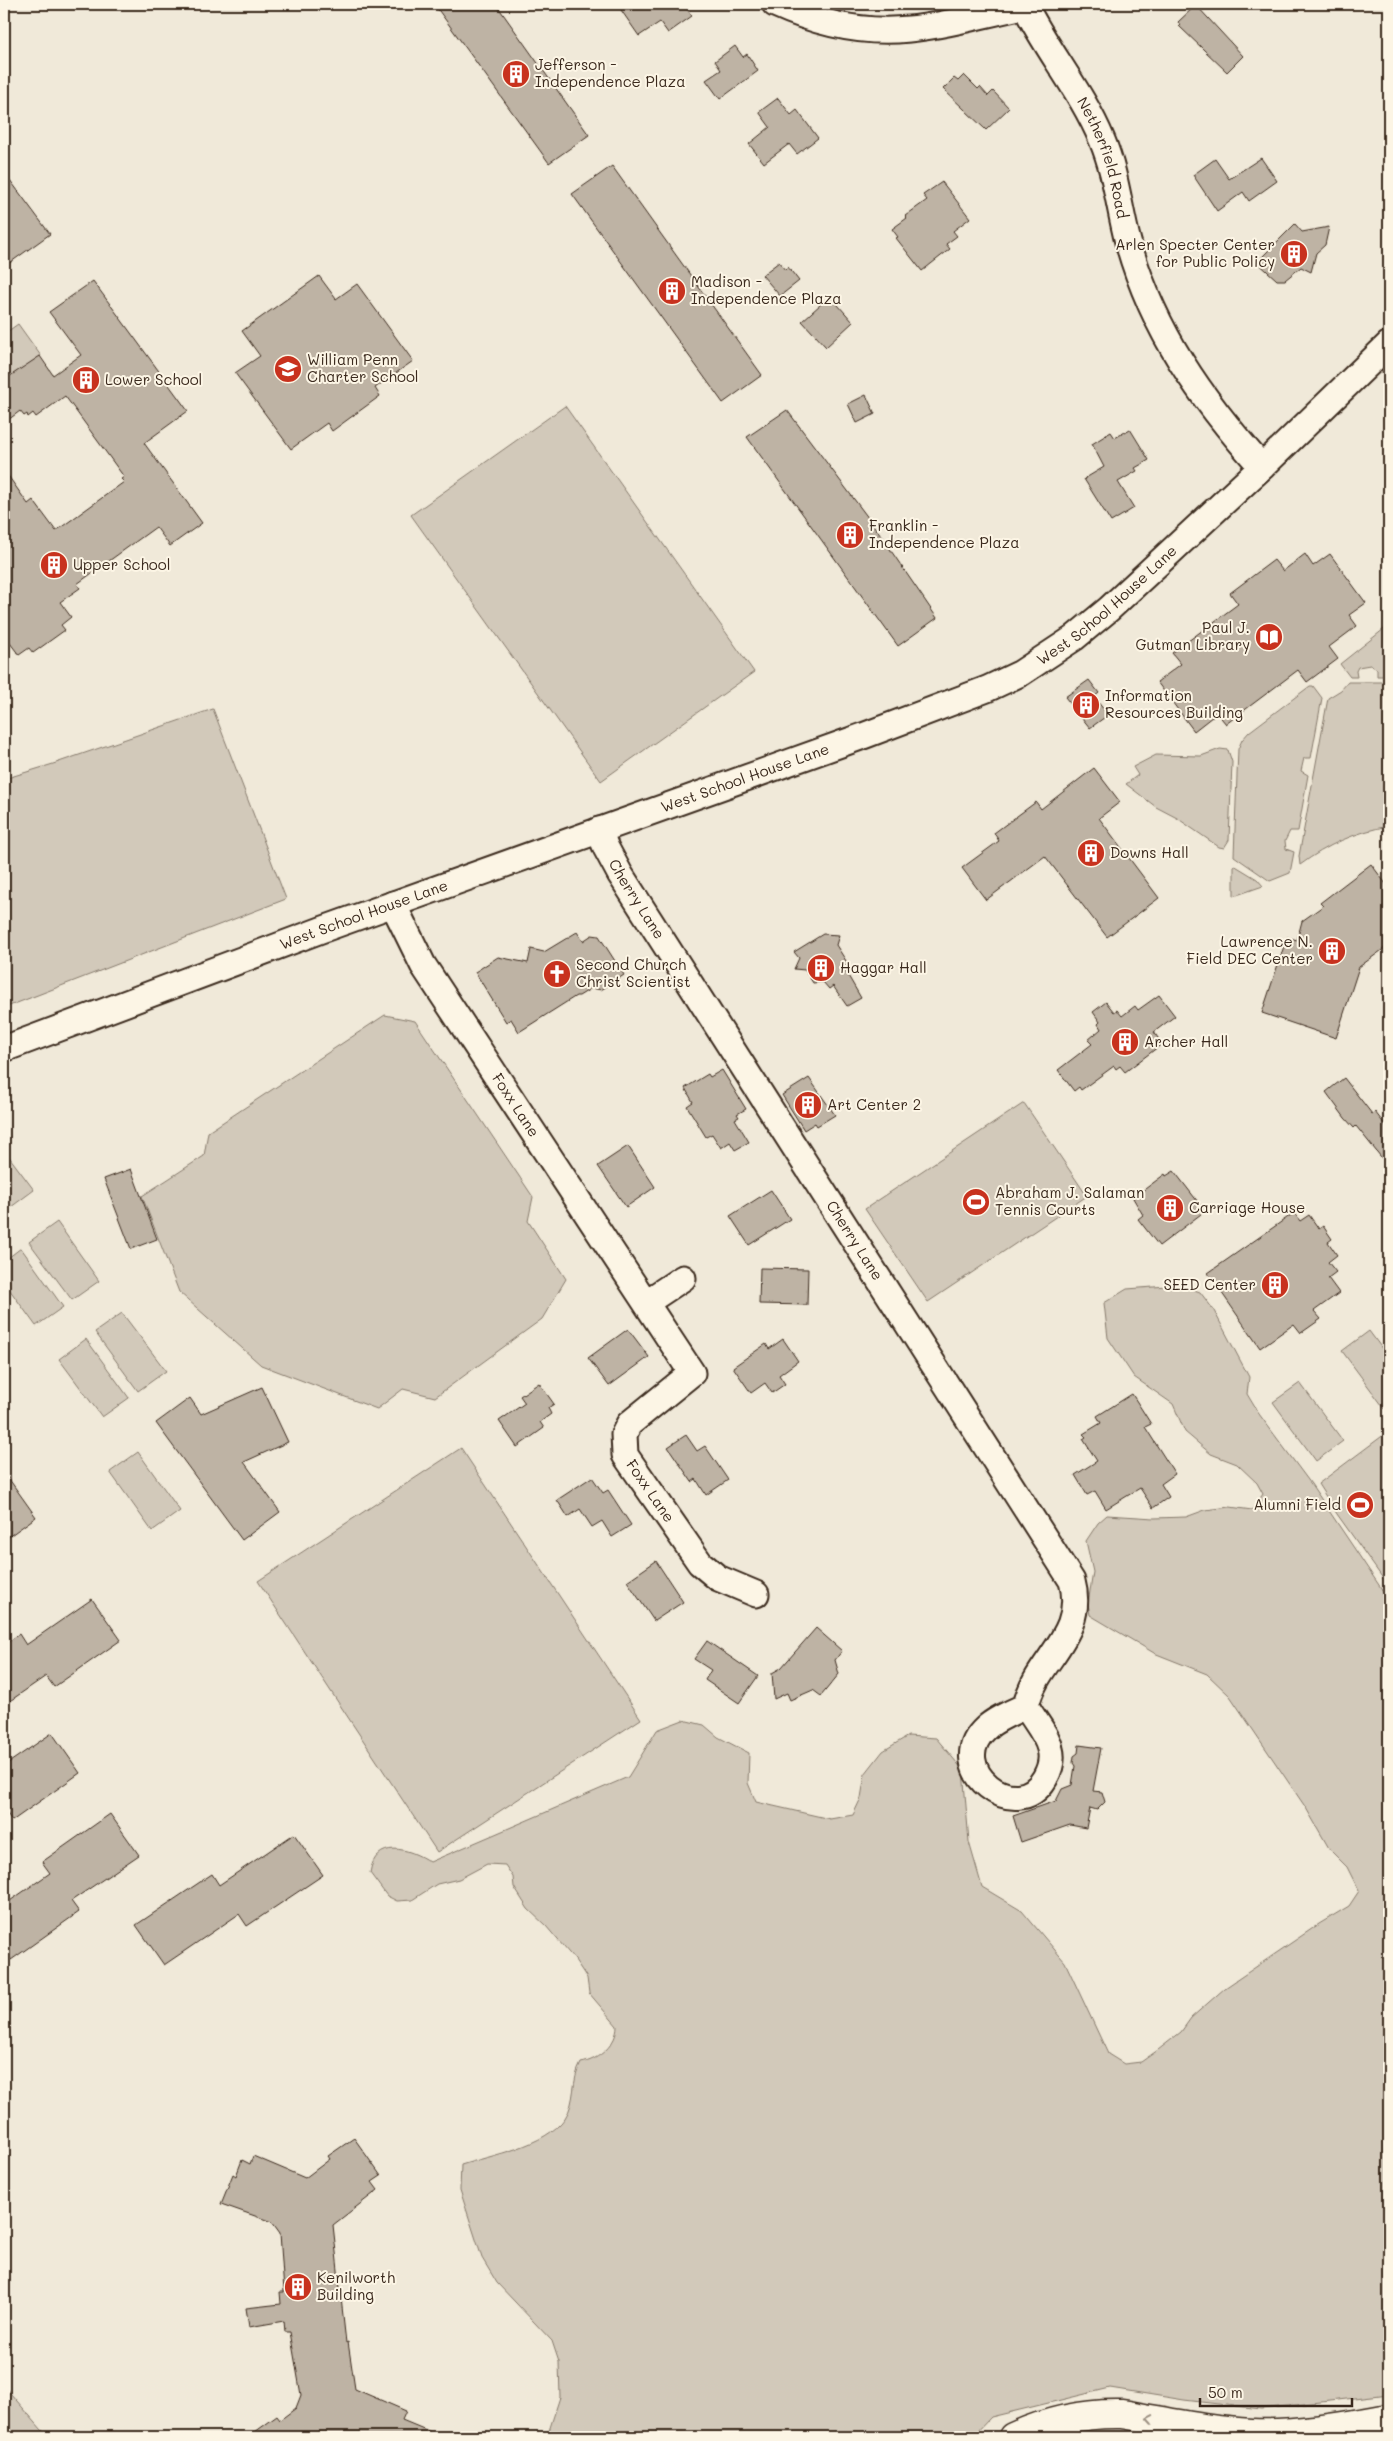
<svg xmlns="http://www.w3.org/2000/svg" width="1393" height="2441" viewBox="0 0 1393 2441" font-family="Mali,sans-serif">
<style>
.green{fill:#d2c9ba;stroke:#867a6c}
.building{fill:#beb3a4;stroke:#3b2a1e}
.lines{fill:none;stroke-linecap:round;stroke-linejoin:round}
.street-casing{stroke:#3b2a1e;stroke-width:29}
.primary-casing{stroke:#3b2a1e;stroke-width:31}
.street{stroke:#fcf5e5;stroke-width:25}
.primary{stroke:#fcf5e5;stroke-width:28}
.oneway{stroke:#9c9082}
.labels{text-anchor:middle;stroke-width:4;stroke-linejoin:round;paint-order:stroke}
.poi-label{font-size:15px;fill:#3b2a1e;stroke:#fcf5e5;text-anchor:start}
.street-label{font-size:15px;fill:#3b2a1e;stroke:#fcf5e5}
</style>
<rect width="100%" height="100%" fill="#f0e9d9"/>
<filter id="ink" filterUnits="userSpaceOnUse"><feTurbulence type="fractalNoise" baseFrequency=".02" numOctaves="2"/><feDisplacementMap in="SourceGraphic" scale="10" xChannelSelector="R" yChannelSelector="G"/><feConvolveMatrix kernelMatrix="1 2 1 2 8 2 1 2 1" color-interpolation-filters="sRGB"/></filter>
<g filter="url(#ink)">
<g class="green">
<path d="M18 324 41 356 4 382V334Z"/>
<path d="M565 406 754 672 601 781 411 515Z"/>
<path d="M1389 625V676H1377V669L1370 665 1358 667 1356 671 1357 677H1350L1340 664Z"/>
<path d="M1348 682H1389V826C1355 832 1327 845 1300 865L1299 856 1328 698 1341 690Z"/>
<path d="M1310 686H1313L1322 698 1311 758H1304L1301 771 1308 775 1298 831H1290L1285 841 1286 849 1294 852 1290 873 1270 881 1234 856 1238 749 1242 740 1249 732Z"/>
<path d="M213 709 286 899 4 1008V779L53 764Z"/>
<path d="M1220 749 1228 750 1232 762 1229 840 1224 848 1219 847 1177 818 1156 807 1126 784 1138 775 1133 767 1156 755 1201 756Z"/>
<path d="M1234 865 1257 879 1263 886 1234 896Z"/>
<path d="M385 1015 415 1021 533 1197 528 1221 566 1279 542 1319 435 1397 403 1389 377 1409 261 1365 179 1292 142 1196 204 1156 208 1132Z"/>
<path d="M1024 1103 1087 1196 928 1302 865 1209Z"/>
<path d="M4 1150 34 1190 7 1210 4 1206Z"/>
<path d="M57 1222 99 1281 72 1300 29 1242Z"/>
<path d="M21 1248 63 1307 36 1326 4 1282V1261Z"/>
<path d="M1180 1285 1200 1292 1213 1309 1249 1377 1247 1394 1259 1414 1311 1484 1389 1600V2394L1261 2409 1184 2400 1110 2388 991 2417 972 2437H547L560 2397 559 2362 552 2341 497 2283 482 2258 460 2190 461 2165C492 2155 546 2146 565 2118 576 2102 571 2080 581 2063 599 2060 617 2044 617 2026L589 1993 587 1978 575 1960 546 1926 528 1909 514 1887 513 1877 505 1865 487 1864 459 1879 437 1884 412 1900 397 1901 387 1896 370 1873C375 1838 409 1848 430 1862L628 1777 657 1730 683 1720 704 1725 718 1737 749 1753 748 1783 756 1802 830 1819 853 1815 861 1798 865 1774 883 1751 908 1736 936 1738 963 1770 969 1842 982 1887 1022 1911 1065 1962 1108 2054 1124 2064 1141 2062 1158 2050 1181 2032 1191 2018 1225 1988 1319 1924 1349 1906 1359 1891 1347 1867 1330 1850 1306 1808 1230 1696 1207 1674 1154 1653 1090 1615 1088 1604 1093 1572 1086 1541 1098 1523 1107 1515 1154 1518 1186 1517 1205 1510 1230 1507 1252 1510 1263 1494 1257 1483 1237 1464 1211 1454 1185 1432 1173 1404 1134 1377 1108 1338 1104 1303 1127 1289Z"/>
<path d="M122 1313 166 1371 138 1391 95 1332Z"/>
<path d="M1369 1331 1389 1358V1407L1385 1409 1342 1351Z"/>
<path d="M86 1339 129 1398 102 1417 59 1359Z"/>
<path d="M1300 1383 1343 1441 1316 1461 1273 1402Z"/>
<path d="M1389 1431V1587L1337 1514 1318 1484Z"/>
<path d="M461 1448 641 1719 437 1852 258 1581Z"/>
<path d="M138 1452 180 1511 152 1531 110 1472Z"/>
<path d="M4 2386 48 2437H4Z"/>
</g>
<g class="building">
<path d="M434 4H496L589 135 549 163Z"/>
<path d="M630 4H686L684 5 692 16 668 33 660 22 639 36 621 10Z"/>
<path d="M1196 5 1243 56 1227 72 1179 26 1180 25 1178 22Z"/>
<path d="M735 46 743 57 747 54 758 71 720 99 706 80 721 70 715 61Z"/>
<path d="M964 75 978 89 980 87 988 96 993 91 1009 108 986 130 943 89 954 78 958 81Z"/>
<path d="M778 98 791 115 797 110 818 138 797 154 789 144 764 163 749 144 770 127 759 112Z"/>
<path d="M1261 158 1277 181 1249 201 1243 192 1217 211 1193 175 1215 159 1229 179Z"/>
<path d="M612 166 762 375 723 403 572 194Z"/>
<path d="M4 172 50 234 4 267Z"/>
<path d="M942 182 970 218 953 231 957 236 946 244 950 249 922 271 896 238 898 237 892 229 907 218 905 216 927 200 923 195Z"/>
<path d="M1295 224 1302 232 1329 227 1325 245 1316 253 1311 272 1301 267 1285 280H1277L1257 262Z"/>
<path d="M779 262 785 270 788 267 799 281 780 296 762 275Z"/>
<path d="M319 276 336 299 357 284 413 361 375 388 380 396 332 431 327 423 291 449 235 373 260 356 242 331Z"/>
<path d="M93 281 188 411 144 443 202 523 170 546 156 527 77 584 80 588 60 602 71 617 61 625 65 630 33 653 29 648 19 655 4 635V470L28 504 33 500 56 531 124 482 121 479 124 477 65 396 36 417 33 413 28 417 27 414 24 416 20 411 4 423V380L40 356 53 375 81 355 49 312Z"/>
<path d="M830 296 853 322 826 347 802 321Z"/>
<path d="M866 395 875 414 857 423 848 404Z"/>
<path d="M787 410 872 523 937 618 898 646 747 437Z"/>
<path d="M1130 429 1149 460 1135 468 1137 471 1118 482 1134 508 1111 522 1084 479 1104 467 1092 444 1111 432 1115 438Z"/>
<path d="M1305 554 1313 566 1330 554 1366 603 1349 615 1357 626 1329 647 1338 659 1307 682 1298 670 1226 724 1217 713 1194 731 1157 682 1181 664 1172 653 1238 604 1230 593 1274 560 1283 571Z"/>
<path d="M1089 680 1099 693 1094 697 1108 715 1090 728 1065 697Z"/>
<path d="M1094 768 1120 802 1099 818 1159 898 1107 937 1045 856 986 900 962 868 999 841 994 833 1036 802 1041 809Z"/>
<path d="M1371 864 1389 888V945L1359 967 1336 1038 1262 1013 1287 937 1297 940 1302 921 1323 906 1320 903Z"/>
<path d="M577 932 583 941 592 935 599 936 624 975 601 990 592 988 579 996H576L519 1032 511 1019 506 1022 475 972 498 957 528 963 531 949 544 952Z"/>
<path d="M823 934 839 935 836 945 848 964 843 967 861 998 847 1006 833 986 829 989 823 982 813 983 805 970 794 969 799 958 794 952Z"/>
<path d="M1159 995 1175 1016 1154 1032 1162 1044 1125 1072 1120 1066 1116 1069 1114 1066 1081 1090 1079 1087 1074 1091 1058 1070 1092 1044 1088 1040 1101 1029 1098 1024 1100 1022 1093 1012 1106 1002 1114 1012 1117 1010 1122 1016 1135 1006 1138 1010Z"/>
<path d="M722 1070 746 1109 737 1114 739 1117 735 1119 749 1142 735 1150 730 1142 721 1148 712 1134 706 1137 687 1106 693 1102 685 1088 708 1074 710 1077Z"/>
<path d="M809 1078 835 1115 817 1126 815 1123 804 1130 782 1095Z"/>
<path d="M1344 1078 1372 1114 1375 1112 1389 1130V1167L1356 1126 1354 1128 1345 1118 1326 1092Z"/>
<path d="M628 1146 655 1187 626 1207 598 1166Z"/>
<path d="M131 1169 157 1239 131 1249 104 1179Z"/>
<path d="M1174 1171 1205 1211 1159 1246 1138 1219 1143 1215 1133 1198 1165 1174 1166 1176Z"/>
<path d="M771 1190 790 1219 749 1245 730 1216Z"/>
<path d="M1294 1213 1300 1221 1309 1215 1319 1229 1323 1226 1332 1239 1328 1242 1337 1255 1328 1262 1336 1272 1328 1278 1339 1293 1314 1311 1321 1319 1301 1333 1294 1324 1260 1348 1208 1273Z"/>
<path d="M760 1268 808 1269 807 1305 759 1304Z"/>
<path d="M628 1329 649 1357 609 1386 588 1358Z"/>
<path d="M783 1339 798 1361 779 1375 785 1384 772 1393 765 1383 751 1393 733 1367 766 1344 769 1349Z"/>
<path d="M539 1383 554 1404 548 1408 551 1414 540 1422 544 1428 517 1447 499 1421 525 1403 520 1396Z"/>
<path d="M262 1387 288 1442 244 1462 280 1512 242 1540 156 1423 190 1398 201 1414Z"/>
<path d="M1132 1394 1151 1424 1145 1427 1175 1474 1161 1484 1169 1497 1153 1508 1140 1488 1106 1509 1095 1491 1087 1495 1075 1475 1097 1461 1083 1439 1086 1437 1083 1434 1101 1423 1097 1416Z"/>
<path d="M686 1435 697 1451 705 1446 728 1480 706 1495 696 1479 692 1482 668 1447Z"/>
<path d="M4 1472 36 1517 4 1540Z"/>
<path d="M592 1477 603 1493 608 1490 631 1525 612 1537 602 1521 592 1527 580 1509 568 1517 557 1500Z"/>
<path d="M656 1561 683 1602 654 1621 627 1581Z"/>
<path d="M92 1599 121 1640 54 1687 46 1676 4 1705V1645L19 1634 26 1645Z"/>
<path d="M816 1628 842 1651 835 1660 839 1674 821 1696 813 1690 790 1700 787 1693 774 1699 772 1673 781 1668Z"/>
<path d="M707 1641 758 1676 739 1703 705 1680 711 1670 694 1659Z"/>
<path d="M52 1733 80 1773 12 1821 4 1809V1766Z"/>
<path d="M1079 1745 1101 1748 1093 1791 1102 1792 1105 1802 1097 1810 1090 1808 1086 1828 1070 1825 1021 1842 1013 1816 1056 1801 1062 1789 1072 1785 1075 1766 1073 1763 1074 1756 1078 1753Z"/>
<path d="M110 1814 139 1855 71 1901 79 1912 11 1960 4 1949V1905L50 1873 42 1862Z"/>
<path d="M294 1834 323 1875 247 1926 239 1914 164 1965 136 1925 212 1874 219 1885Z"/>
<path d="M354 2138 381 2176 372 2182 378 2190 333 2225 346 2343 348 2342 355 2389 406 2411 402 2420 443 2437H248L277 2416 280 2420 296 2408 301 2395 290 2332H285L284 2321 249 2327 246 2308 281 2304 280 2292H284L280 2233 272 2222 221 2204 233 2174 236 2176 242 2160 250 2164 253 2156 305 2178 330 2159 328 2156Z"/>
</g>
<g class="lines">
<defs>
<g id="street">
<path d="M775 4C817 23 863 34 909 29 948 26 986 13 1025 6"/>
<path id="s1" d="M1025 6C1048 52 1082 92 1102 140 1116 173 1119 208 1128 242 1153 331 1201 399 1262 467"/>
<path id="s2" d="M599 830 606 848 620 874 1072 1581C1087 1636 1036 1659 1026 1706 1033 1719 1047 1734 1050 1749 1053 1759 1050 1769 1045 1778 1017 1827 942 1768 986 1728 997 1718 1013 1712 1026 1706"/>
<path id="s3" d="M393 904 423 965 692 1373 629 1424 624 1434 625 1455 700 1563 718 1578 756 1594"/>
<path id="s4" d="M4 1049 321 930 863 736 987 689 1021 673 1074 638 1109 609 1262 467 1389 344"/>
<path d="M647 1302 683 1278"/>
</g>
<path id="primary" d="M1013 2437C1049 2420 1083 2413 1122 2414 1165 2421 1208 2431 1252 2433 1297 2435 1345 2426 1389 2418"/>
</defs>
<use href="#street" class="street-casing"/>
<use href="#primary" class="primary-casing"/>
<use href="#street" class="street"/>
<use href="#primary" class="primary"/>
</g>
<defs><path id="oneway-chevron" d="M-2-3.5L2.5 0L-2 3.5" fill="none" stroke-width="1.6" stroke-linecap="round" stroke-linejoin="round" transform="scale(1.25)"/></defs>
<use class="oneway" href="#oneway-chevron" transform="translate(1150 2419) rotate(-170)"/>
</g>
<defs>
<symbol id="building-disc" viewBox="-11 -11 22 22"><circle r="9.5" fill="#c8321e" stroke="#fcf5e5"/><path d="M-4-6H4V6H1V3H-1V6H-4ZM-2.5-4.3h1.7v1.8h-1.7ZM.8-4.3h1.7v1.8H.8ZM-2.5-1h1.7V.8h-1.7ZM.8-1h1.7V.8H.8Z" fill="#fff"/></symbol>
<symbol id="school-disc" viewBox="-11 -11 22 22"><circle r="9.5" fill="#c8321e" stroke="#fcf5e5"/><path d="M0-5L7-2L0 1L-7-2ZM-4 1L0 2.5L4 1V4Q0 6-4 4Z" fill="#fff"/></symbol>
<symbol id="library-disc" viewBox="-11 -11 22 22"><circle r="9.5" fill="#c8321e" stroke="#fcf5e5"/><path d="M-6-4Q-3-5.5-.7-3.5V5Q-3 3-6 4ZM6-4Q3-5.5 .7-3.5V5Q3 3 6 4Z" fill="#fff"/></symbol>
<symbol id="church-disc" viewBox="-11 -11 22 22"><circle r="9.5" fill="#c8321e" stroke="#fcf5e5"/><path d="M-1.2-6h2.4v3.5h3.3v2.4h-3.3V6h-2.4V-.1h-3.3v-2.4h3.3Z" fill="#fff"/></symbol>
<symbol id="stadium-disc" viewBox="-11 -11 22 22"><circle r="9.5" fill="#c8321e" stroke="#fcf5e5"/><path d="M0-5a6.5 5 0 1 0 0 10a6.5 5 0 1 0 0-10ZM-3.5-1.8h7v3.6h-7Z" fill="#fff"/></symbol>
</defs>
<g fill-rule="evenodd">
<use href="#building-disc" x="500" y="58" width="32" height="32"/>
<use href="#building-disc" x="1278" y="238" width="32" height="32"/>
<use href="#building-disc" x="656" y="275" width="32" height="32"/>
<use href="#school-disc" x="272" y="353" width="32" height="32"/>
<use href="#building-disc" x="70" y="364" width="32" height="32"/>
<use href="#building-disc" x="834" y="519" width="32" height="32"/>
<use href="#building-disc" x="38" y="549" width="32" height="32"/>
<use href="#library-disc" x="1253" y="621" width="32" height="32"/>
<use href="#building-disc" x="1070" y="689" width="32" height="32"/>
<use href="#building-disc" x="1075" y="837" width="32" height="32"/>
<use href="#building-disc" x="1316" y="935" width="32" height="32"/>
<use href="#building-disc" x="805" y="952" width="32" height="32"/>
<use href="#church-disc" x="541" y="958" width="32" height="32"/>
<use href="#building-disc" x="1109" y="1026" width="32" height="32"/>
<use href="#building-disc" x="792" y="1089" width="32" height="32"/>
<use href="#stadium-disc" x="960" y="1186" width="32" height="32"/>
<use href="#building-disc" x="1154" y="1192" width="32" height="32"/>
<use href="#building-disc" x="1259" y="1269" width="32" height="32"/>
<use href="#stadium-disc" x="1344" y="1489" width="32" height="32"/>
<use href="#building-disc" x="282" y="2271" width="32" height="32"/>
</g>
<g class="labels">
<g class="poi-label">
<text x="535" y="70">Jefferson -<tspan x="535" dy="17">Independence Plaza</tspan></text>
<text x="1275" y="250" text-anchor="end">Arlen Specter Center<tspan x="1275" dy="17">for Public Policy</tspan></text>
<text x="691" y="287">Madison -<tspan x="691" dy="17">Independence Plaza</tspan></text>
<text x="307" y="365">William Penn<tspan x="307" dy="17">Charter School</tspan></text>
<text x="105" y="385">Lower School</text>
<text x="869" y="531">Franklin -<tspan x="869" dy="17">Independence Plaza</tspan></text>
<text x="73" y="570">Upper School</text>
<text x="1250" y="633" text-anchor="end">Paul J.<tspan x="1250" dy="17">Gutman Library</tspan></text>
<text x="1105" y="701">Information<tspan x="1105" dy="17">Resources Building</tspan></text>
<text x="1110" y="858">Downs Hall</text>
<text x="1313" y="947" text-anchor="end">Lawrence N.<tspan x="1313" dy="17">Field DEC Center</tspan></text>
<text x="576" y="970">Second Church<tspan x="576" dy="17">Christ Scientist</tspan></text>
<text x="840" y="973">Haggar Hall</text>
<text x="1144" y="1047">Archer Hall</text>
<text x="827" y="1110">Art Center 2</text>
<text x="995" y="1198">Abraham J. Salaman<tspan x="995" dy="17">Tennis Courts</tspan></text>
<text x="1189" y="1213">Carriage House</text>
<text x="1256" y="1290" text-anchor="end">SEED Center</text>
<text x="1341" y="1510" text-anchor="end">Alumni Field</text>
<text x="317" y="2283">Kenilworth<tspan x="317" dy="17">Building</tspan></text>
</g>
<g class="street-label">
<text dy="5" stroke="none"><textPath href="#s1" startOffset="172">Netherfield Road</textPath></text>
<text dy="5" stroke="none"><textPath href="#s4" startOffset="1194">West School House Lane</textPath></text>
<text dy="5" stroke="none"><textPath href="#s4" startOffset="789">West School House Lane</textPath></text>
<text dy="5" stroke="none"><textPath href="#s2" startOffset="79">Cherry Lane</textPath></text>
<text dy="5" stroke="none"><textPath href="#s4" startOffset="384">West School House Lane</textPath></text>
<text dy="5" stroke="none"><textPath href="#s3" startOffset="236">Foxx Lane</textPath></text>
<text dy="5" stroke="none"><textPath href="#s2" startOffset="484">Cherry Lane</textPath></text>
<text dy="5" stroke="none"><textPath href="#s3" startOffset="714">Foxx Lane</textPath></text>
</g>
</g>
<rect width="1393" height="2441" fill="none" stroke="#fcf5e5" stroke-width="20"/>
<rect x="10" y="10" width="1373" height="2421" fill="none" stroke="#3b2a1e" stroke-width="2" filter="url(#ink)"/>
<path d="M1200 2398v8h152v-8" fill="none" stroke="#3b2a1e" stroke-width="2.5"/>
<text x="1208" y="2398" font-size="15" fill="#3b2a1e" stroke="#fcf5e5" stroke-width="4" paint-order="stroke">50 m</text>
</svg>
